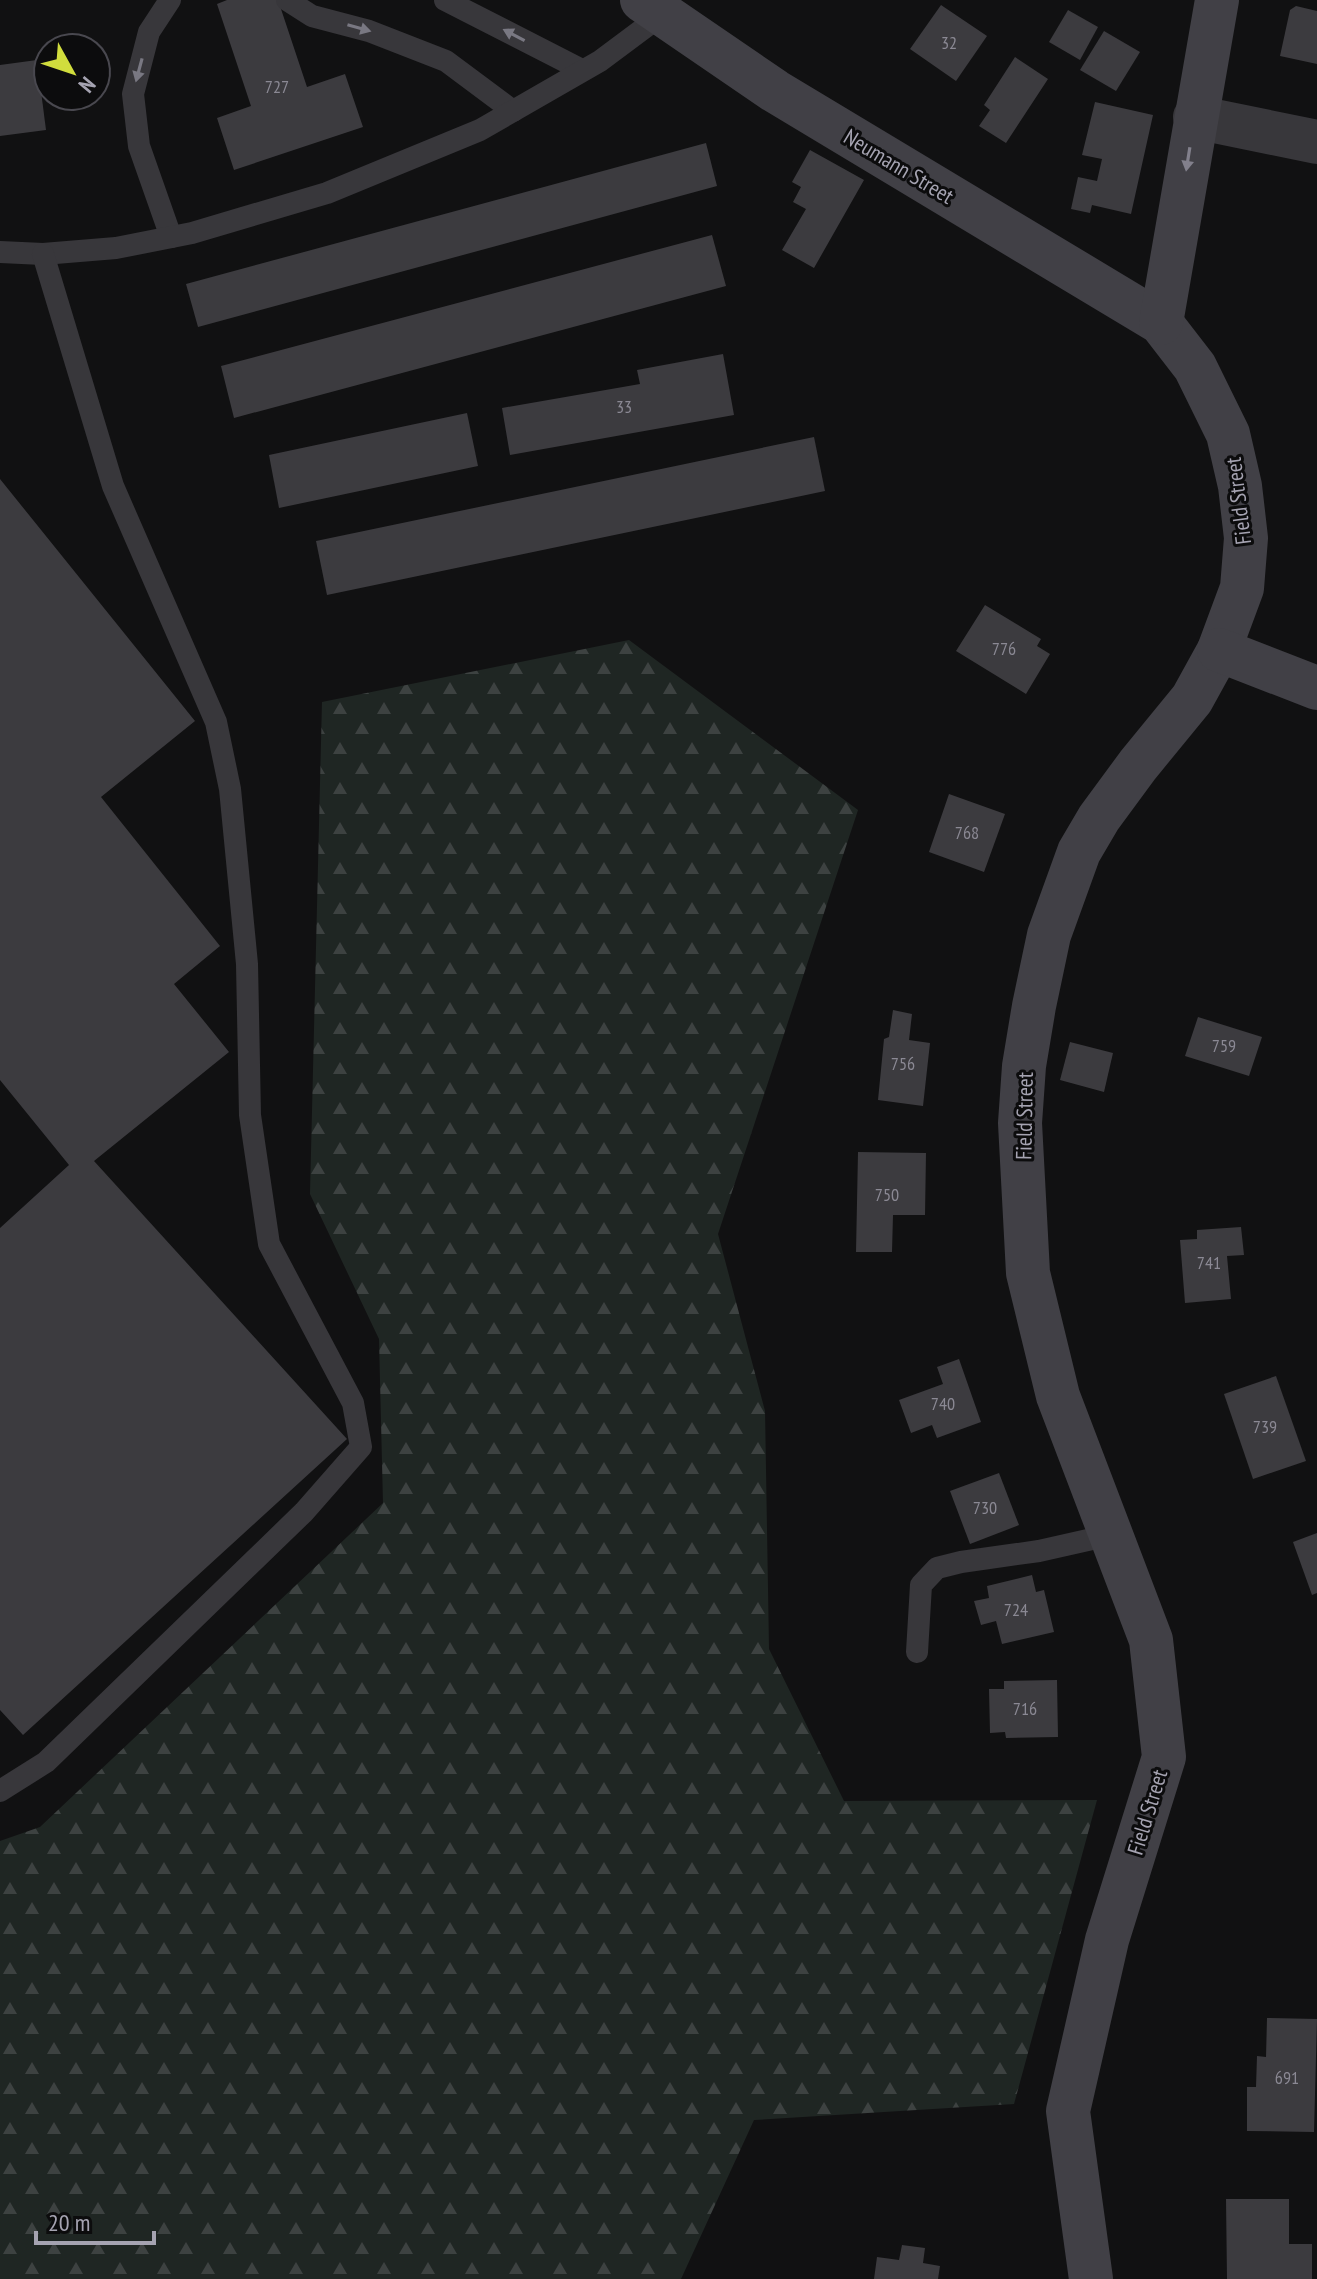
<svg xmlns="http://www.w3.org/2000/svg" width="1317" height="2279" viewBox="0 0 1317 2279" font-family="'PT Sans Narrow',sans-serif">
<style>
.forest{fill:url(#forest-firs)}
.building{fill:#3c3b3f}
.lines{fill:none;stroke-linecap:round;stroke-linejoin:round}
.lane{stroke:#38373b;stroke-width:22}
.street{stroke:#38373b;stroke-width:44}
.secondary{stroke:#414046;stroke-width:44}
.oneway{fill:#797882}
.oneway2{fill:#82808c}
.labels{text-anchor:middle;stroke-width:6;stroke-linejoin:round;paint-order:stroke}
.number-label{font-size:18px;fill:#8b8994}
.street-label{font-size:22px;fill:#a5a3b1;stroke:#0c0c0d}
</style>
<defs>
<pattern id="forest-firs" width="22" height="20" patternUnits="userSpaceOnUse" patternTransform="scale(2)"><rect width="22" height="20" fill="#1f2623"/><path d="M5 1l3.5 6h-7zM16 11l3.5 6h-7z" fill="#3d4241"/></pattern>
</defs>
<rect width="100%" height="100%" fill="#111112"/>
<path class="forest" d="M629 640 858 810 718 1234 765 1411 769 1649 844 1801 1097 1800 1014 2104 754 2120 681 2279H0V1841L40 1827 383 1503 379 1339 310 1194 322 702Z"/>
<g class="building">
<path d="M227 0H278L307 87 345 74 363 127 234 170 217 118 251 106 217 4Z"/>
<path d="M941 5 987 36 956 81 910 49Z"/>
<path d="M1296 6 1317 11V64L1280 56 1290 10Z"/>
<path d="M1068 10 1098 27 1080 60 1049 42Z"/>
<path d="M1104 31 1140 52 1116 91 1080 70Z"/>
<path d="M1015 57 1048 79 1006 143 979 126 990 110 984 105Z"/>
<path d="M37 60 46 130 0 136V65Z"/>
<path d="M1095 102 1153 115 1131 214 1092 205 1090 213 1071 209 1078 177 1097 181 1102 159 1082 155Z"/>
<path d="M706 143 717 186 198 327 186 284Z"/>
<path d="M810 150 864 180 814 268 782 250 806 209 793 202 801 187 792 182Z"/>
<path d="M712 235 726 286 234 418 221 366Z"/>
<path d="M723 354 734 415 510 455 502 408 640 384 637 370Z"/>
<path d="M467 413 478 466 279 508 269 455Z"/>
<path d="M814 437 825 491 327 595 316 541Z"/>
<path d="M0 479 195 721 101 797 220 946 174 984 229 1052 94 1161 347 1439 23 1735 0 1710V1228L69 1165 0 1080Z"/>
<path d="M985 605 1041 639 1037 646 1050 654 1026 694 956 651Z"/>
<path d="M949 794 1005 814 984 872 929 852Z"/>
<path d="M893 1010 912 1014 909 1040 930 1043 923 1106 878 1100 884 1039 889 1037Z"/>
<path d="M1198 1017 1262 1037 1249 1076 1185 1056Z"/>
<path d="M1070 1042 1113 1053 1104 1092 1060 1080Z"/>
<path d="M858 1152 926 1153 925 1215H893L892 1252H856Z"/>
<path d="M1241 1227 1244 1255 1227 1256 1231 1299 1185 1303 1180 1240 1197 1239V1230Z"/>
<path d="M959 1359 981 1422 937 1438 932 1425 911 1433 899 1400 943 1384 937 1367Z"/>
<path d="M1276 1376 1306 1461 1253 1479 1224 1394Z"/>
<path d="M999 1473 1019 1525 970 1544 950 1491Z"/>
<path d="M1317 1533V1593L1312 1595 1293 1542Z"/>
<path d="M1032 1575 1036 1592 1044 1590 1054 1632 1002 1644 996 1621 981 1625 974 1601 989 1598 987 1586Z"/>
<path d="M1057 1680 1058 1737 1006 1738 1005 1732 990 1733 989 1689H1004V1681Z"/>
<path d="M1267 2018 1317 2019 1314 2132 1247 2131V2087H1256L1257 2056 1266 2057Z"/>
<path d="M1226 2199H1289V2244H1312V2279H1227Z"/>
<path d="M902 2245 925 2248 923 2263 940 2266 938 2279H874L877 2257 899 2260Z"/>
</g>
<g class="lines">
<g class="lane">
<path d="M170 0 149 32 133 94 139 146 171 237"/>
<path d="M287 0 312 16 369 31 446 61 513 111"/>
<path d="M445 0 582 70"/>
<path d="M0 252 43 254 116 248 192 233 327 193 480 130 600 61 663 14"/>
<path d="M917 1652 921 1585 937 1568 961 1562 1039 1551 1110 1535"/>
<path d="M0 1791 46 1762 304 1512 361 1447 353 1403 269 1244 250 1115 247 964 230 789 216 722 113 486 43 254"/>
</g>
<path class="street" d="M1195 117 1317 142"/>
<g class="secondary">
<path d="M642 0 775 91 1161 323 1195 367 1228 434 1240 486 1246 538 1242 588 1219 650 1192 699 1138 765 1099 818 1079 852 1049 935 1034 1006 1024 1066 1020 1123 1028 1273 1058 1396 1151 1640 1164 1757 1107 1940 1068 2111 1091 2279"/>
<path d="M1161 323 1217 0"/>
<path d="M1219 650 1317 688"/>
</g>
</g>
<defs><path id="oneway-solid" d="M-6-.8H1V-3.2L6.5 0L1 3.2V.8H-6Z" transform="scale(2)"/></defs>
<g class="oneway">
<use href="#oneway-solid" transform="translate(359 28) rotate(16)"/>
<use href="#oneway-solid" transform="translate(514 35) rotate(-152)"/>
<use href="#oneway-solid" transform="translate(139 70) rotate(105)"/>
</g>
<use class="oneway2" href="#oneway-solid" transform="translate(1188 159) rotate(99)"/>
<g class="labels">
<g class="number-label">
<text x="949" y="49">32</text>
<text x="277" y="93">727</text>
<text x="624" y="413">33</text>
<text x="1004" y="655">776</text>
<text x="967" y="839">768</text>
<text x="1224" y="1052">759</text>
<text x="903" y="1070">756</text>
<text x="887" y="1201">750</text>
<text x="1209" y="1269">741</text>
<text x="943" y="1410">740</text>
<text x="1265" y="1433">739</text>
<text x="985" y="1514">730</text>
<text x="1016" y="1616">724</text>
<text x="1025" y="1715">716</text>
<text x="1287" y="2084">691</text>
</g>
<g class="street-label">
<text transform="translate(899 166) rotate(31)" y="8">Neumann Street</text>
<text transform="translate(1238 501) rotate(-97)" y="8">Field Street</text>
<text transform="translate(1024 1116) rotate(-89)" y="8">Field Street</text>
<text transform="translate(1147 1812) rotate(-73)" y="8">Field Street</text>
</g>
</g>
<g transform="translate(72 72) rotate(130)"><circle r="38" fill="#0c0c0d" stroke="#49484f" stroke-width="2"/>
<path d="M0-6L14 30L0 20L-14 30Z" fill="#d1dd3d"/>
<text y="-12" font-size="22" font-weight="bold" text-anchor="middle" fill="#a5a3b1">N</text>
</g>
<path d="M36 2231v12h118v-12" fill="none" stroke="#a5a3b1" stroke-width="4"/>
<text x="48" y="2231" font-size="24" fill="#a5a3b1" stroke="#0c0c0d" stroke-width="6" paint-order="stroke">20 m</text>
</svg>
